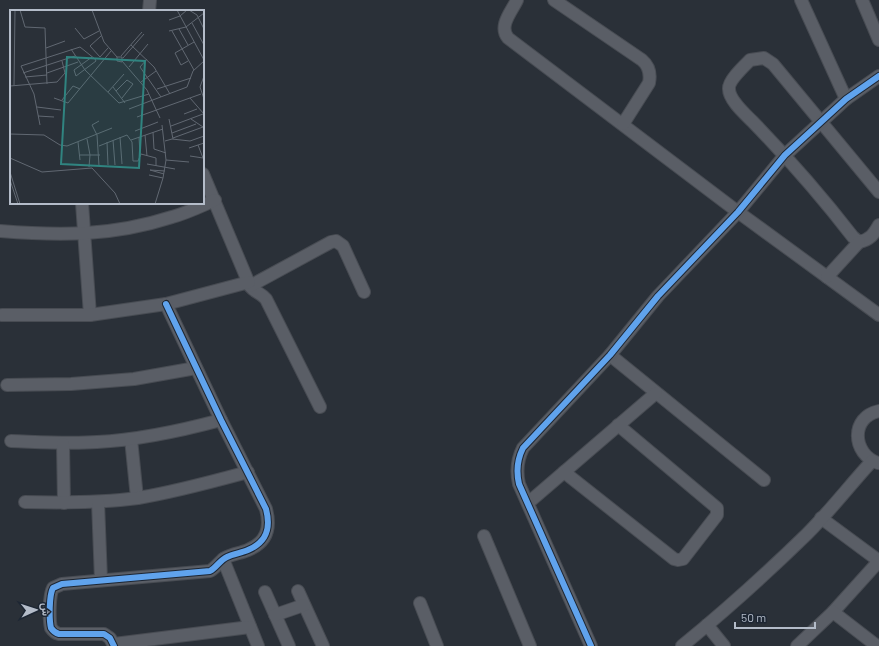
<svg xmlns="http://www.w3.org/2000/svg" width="879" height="646" viewBox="0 0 879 646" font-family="Barlow,Vazirmatn,sans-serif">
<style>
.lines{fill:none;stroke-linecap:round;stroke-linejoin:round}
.minor-casing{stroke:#484c53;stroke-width:14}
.minor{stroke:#5a5e66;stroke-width:12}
.cycleway-casing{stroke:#1d2633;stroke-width:8}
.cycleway{stroke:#60a3ed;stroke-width:6}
.inset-road{fill:none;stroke:#616872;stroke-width:1}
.view{fill:#308480;fill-opacity:0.15;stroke:#308480;stroke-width:2}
.inset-edge{fill:none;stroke:#b4bcc9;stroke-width:2}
</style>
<rect width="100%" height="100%" fill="#2a3038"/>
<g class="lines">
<defs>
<g id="minor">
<path d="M517 0C512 11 498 26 508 38L738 212 879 315"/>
<path d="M554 0 642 60C649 66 651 73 649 83L623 124"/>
<path d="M801 0 846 99"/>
<path d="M862 0 879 40"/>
<path d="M149 11 150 0"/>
<path d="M203 174 250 286C254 292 261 293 266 299L320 407"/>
<path d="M879 192 773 64 764 58 750 60C744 66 728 81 729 89 729 100 745 114 752 121 788 158 822 197 853 237L859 242C870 240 874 234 879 225"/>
<path d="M82 203 90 315"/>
<path d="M0 231C61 236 113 236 172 217 187 213 201 206 215 200"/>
<path d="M827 277 859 242"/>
<path d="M250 286 331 242 336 241 343 246 364 292"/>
<path d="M2 315H90L166 304 249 282"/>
<path d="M610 355 764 480"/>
<path d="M7 385 71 384 134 379 196 368"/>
<path d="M131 439 137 498"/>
<path d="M11 441C40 442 68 444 97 442 139 440 180 431 221 420"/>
<path d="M63 444 64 503"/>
<path d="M878 463C852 454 850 417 879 411"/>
<path d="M564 472 674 559 678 560 683 559 717 515V508L618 425"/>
<path d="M25 502C63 503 100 503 138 498 175 492 211 482 248 472"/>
<path d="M98 502 101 580"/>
<path d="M528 503 656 393"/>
<path d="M821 518 879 561"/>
<path d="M484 536 530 646"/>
<path d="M223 559 258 646"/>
<path d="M298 591 323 646"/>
<path d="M265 592 289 646"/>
<path d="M420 603 437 646"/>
<path d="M833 612 879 561"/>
<path d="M275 615 304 605"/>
<path d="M707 625 724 646"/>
<path d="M114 644 250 627"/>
<path d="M114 646 110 638 104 634H59C55 633 53 631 51 628 49 620 49 595 53 588L62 584 210 571C217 567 220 560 227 557 233 554 241 553 248 550 267 542 271 528 266 509L221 420 166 304"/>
<path d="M591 646 519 484C516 471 517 460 523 448L610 355 658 296 738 212 785 155 846 99 879 76"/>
<path d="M682 646C725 611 767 573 807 534 830 511 850 485 872 461"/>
<path d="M797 646 833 612 877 646"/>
</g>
</defs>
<use href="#minor" class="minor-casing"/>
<use href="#minor" class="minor"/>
<defs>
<g id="cycleway">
<path d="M114 646 110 638 104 634H59C55 633 53 631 51 628 49 620 49 595 53 588L62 584 210 571C217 567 220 560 227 557 233 554 241 553 248 550 267 542 271 528 266 509L221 420 166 304"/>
<path d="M591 646 519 484C516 471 517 460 523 448L610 355 658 296 738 212 785 155 846 99 879 76"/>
</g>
</defs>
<use href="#cycleway" class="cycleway-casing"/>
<use href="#cycleway" class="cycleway"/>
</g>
<g transform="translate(10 10)">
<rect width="194" height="194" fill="#2a3038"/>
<path class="inset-road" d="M10 0 15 17 35 18 37 74M82 0 94 32 107 47H112V52L107 51V47M167 0 194 50M179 0 187 5 194 19M159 10 170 6 177 0M182 13 194 35M65 18 74 29 89 21M169 19 178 35M159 21 176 17 194 3M162 21 184 60M91 26 80 36 90 47 98 38M121 35 144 57 160 84M36 38 55 31M61 39 75 60 109 93 139 84M111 46 132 22M113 48 134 24M137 49 130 57 151 87M112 51 137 80 150 108M178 51 171 55 165 43 184 32M119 57 138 34M13 63 65 46M37 63 68 52M194 66 190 77 194 89M15 67 37 65M131 72 146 61M0 76 47 72 55 63 52 51M4 76 5 0M103 77 115 93M147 79 181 68M106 81 117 70 123 74 112 88M98 82 114 64M44 88 58 93 101 41M180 88 194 104M52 90 63 76 70 79M27 97 51 100M119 99 177 77 183 61 194 51M174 104 187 99M28 106 44 107M127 107 191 84M159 109 163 129M181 109 193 117M30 115 24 84 11 56 70 37 85 49 86 51 66 66 64 60 82 47M161 116 193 104M125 121 148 112M143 122 144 139 156 143M162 123 186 114M0 124 34 125 50 135 57 136 102 118M87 125 89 156M87 125 82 115 89 111M135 125 137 146M110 127 112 154M129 127 130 144M163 128 193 117M77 129 80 145 79 157M103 130 105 155M121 130 153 119M155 131 162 129 180 131 194 126M68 132 70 150M97 132 98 155M89 136 117 125 122 132 123 151H128L131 144 146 148V156M179 138 194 133M70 145H90M180 146 193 148 188 135M0 148 32 162 82 158 105 183 110 194M156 150 179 152M137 154 165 159M0 162 10 194M154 164 140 160 155 161M139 165 153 168M0 170 8 194M145 194 153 168 156 150 152 115"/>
<path class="view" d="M57 47 135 51 129 158 51 154Z"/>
<rect width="194" height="194" class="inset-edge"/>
</g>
<g transform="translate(36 610) rotate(87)" stroke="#1d2633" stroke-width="3" paint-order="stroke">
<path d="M0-3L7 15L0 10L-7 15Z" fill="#b4bcc9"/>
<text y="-6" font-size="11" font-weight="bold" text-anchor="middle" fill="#b4bcc9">ش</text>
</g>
<path d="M735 622v6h80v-6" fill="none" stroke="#b4bcc9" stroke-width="2"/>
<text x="741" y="622" font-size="12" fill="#b4bcc9" stroke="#1d2633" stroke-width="3" paint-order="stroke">50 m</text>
</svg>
